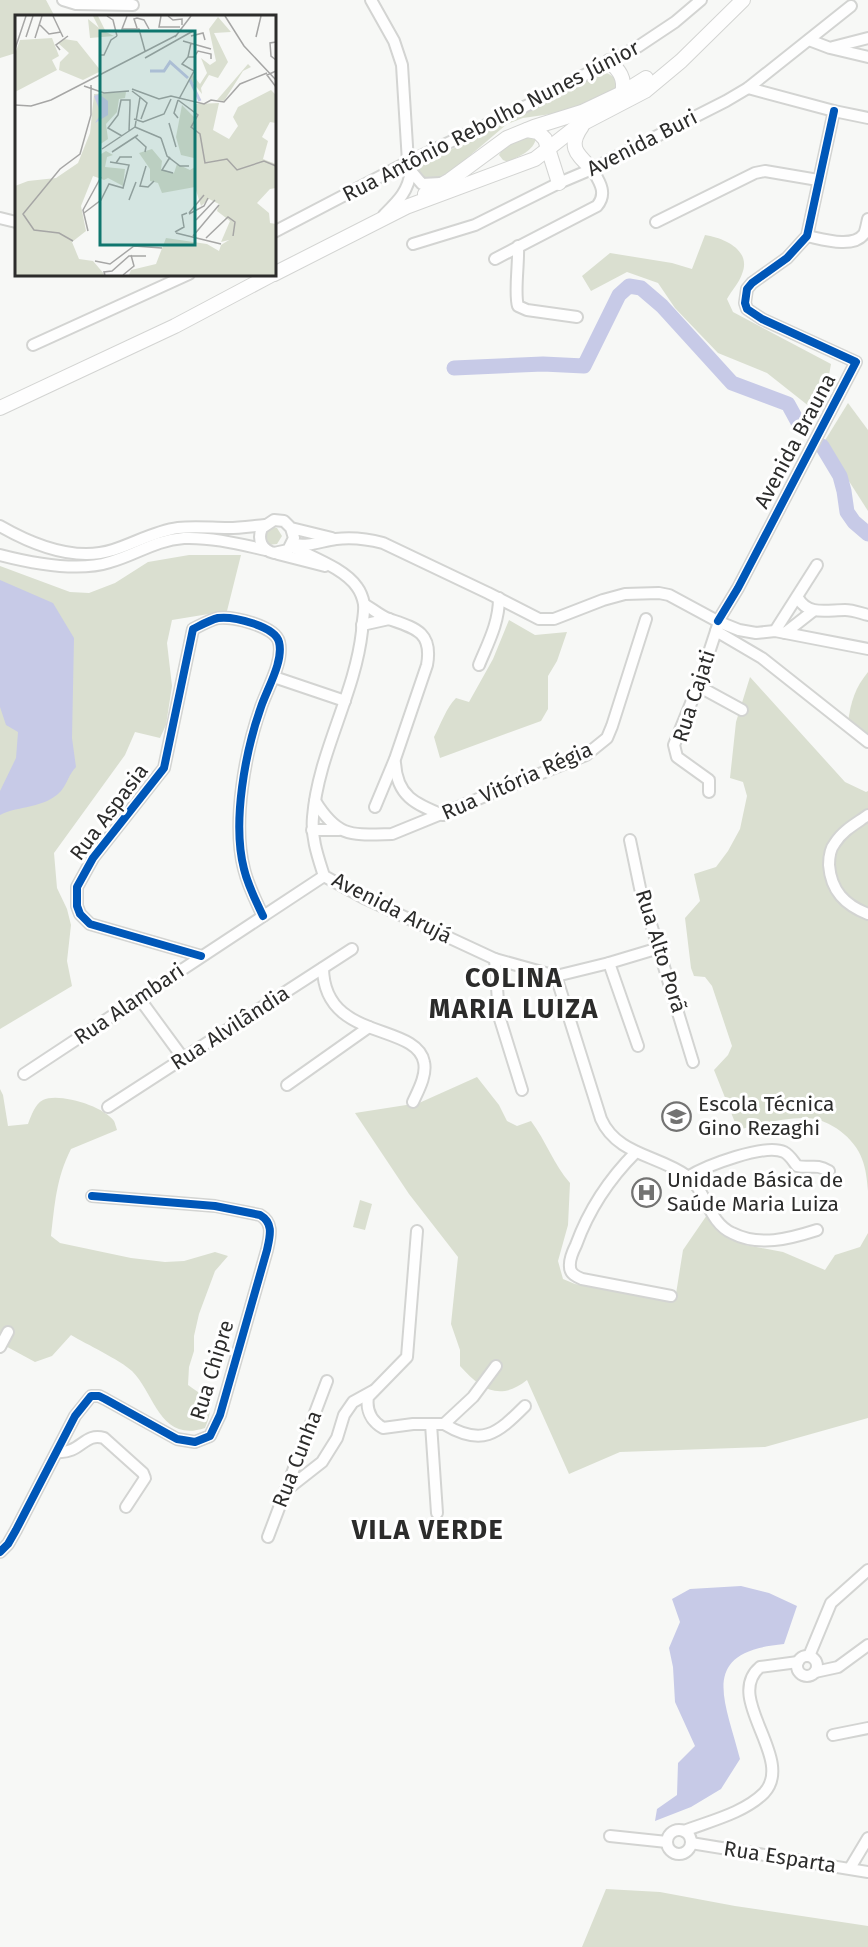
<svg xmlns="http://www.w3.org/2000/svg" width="868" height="1947" viewBox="0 0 868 1947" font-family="'Fira Sans',sans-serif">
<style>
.green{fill:#dadfd0}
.water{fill:#c7cae7}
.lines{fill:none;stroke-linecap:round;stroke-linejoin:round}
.river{stroke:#c7cae7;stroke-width:15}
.minor-casing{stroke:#d3d4d2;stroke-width:14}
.major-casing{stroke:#d3d4d2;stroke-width:16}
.minor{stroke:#fefefe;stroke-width:10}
.major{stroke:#fefefe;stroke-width:14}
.cycleway-casing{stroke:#fff;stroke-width:11}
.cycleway{stroke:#0057b8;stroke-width:8}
.labels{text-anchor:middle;stroke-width:6;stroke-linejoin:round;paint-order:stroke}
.street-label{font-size:21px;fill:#2c2c2b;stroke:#fff}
.poi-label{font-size:21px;fill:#2c2c2b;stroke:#fff;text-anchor:start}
.district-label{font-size:27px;font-weight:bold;letter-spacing:1.5px;fill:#2c2c2b;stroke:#fff}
.inset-river{fill:none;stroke:#c7cae7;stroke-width:3}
.inset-road{fill:none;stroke:#a6a6a5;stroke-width:1.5}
.view{fill:#0f766e;fill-opacity:0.15;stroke:#0f766e;stroke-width:3}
.inset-edge{fill:none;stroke:#2c2c2b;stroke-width:3}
</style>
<rect width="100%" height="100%" fill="#f7f8f6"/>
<g class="green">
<path d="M0 0H46L54 15 60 16H16V53L0 58Z"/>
<path d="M602 72C613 74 617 79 616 90L604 97 565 112 523 118 507 124 453 170 436 179 427 180 420 175 417 171 423 164Z"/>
<path d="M530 134 536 138C534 151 519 156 508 162L503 160 499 155 504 147Z"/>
<path d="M705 235C724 238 752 250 742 274 739 283 732 290 727 299L733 312 831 364 827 386 810 407 767 373 718 353 675 308 658 283 627 272 591 291 582 276 610 253 672 263 692 269Z"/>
<path d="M848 403 868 430V511L824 442Z"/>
<path d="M271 526 277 528 282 536 277 544 268 545 262 534Z"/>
<path d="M189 555H241L227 611 172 620 167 643 172 686 166 725 160 738 135 732 125 755 54 853 57 888 67 909 71 925 67 961 72 986 0 1029V566L70 592 89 593 115 583 148 562Z"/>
<path d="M509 620 535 635 567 632 557 661 548 676V709L541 721 440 758 434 737C441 724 446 708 456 698L469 702 493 659Z"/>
<path d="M868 672V738L848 722C851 701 855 688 868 672Z"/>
<path d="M750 677 845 782 866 792 868 791V1191C867 1180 866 1169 862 1159 855 1138 829 1119 808 1118 785 1117 760 1124 738 1130L714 1070 728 1055 732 1046 712 986 705 977 694 976 691 968 685 918 700 901 694 874 716 867 728 851 740 829 747 796 743 782 730 778 736 722Z"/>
<path d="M477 1077 499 1105 507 1121 517 1126 531 1121C546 1141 554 1165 570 1183L568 1225 558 1261 563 1279 575 1284 675 1300 683 1250 707 1215 729 1239 746 1245 783 1252 825 1270 835 1255 860 1247 868 1233V1418L765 1447 620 1452 569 1474 527 1380C499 1402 481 1389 460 1366V1350L451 1324 458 1257 409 1194 355 1113 419 1103Z"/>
<path d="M0 1089 3 1095 8 1126 28 1124C31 1116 35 1104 43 1100 58 1092 104 1106 114 1121 115 1123 116 1127 117 1130L71 1149C56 1179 55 1203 51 1236L60 1243 131 1258 165 1262 184 1261 215 1252 228 1256 215 1271 199 1314 194 1336V1351L189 1367 188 1385C208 1399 216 1403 205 1428 160 1443 155 1394 132 1371 120 1360 86 1344 71 1335L52 1356 35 1362 0 1343Z"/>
<path d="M360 1200 372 1204 365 1230 353 1227Z"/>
<path d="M606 1889 660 1892 735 1906 868 1926V1947H582Z"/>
</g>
<g class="water">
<path d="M0 580 53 603 74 638 72 738 76 767C69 774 67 784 61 791 44 809 20 805 0 815V791L16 758 18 732 6 725 0 707Z"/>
<path d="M741 1586 769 1593 797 1606 784 1644C697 1652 725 1699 740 1759L721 1789 691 1807 655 1821 657 1809 677 1795 678 1763 695 1746 675 1702 673 1667 669 1648 680 1622 672 1599 690 1589Z"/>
</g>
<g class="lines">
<g class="river">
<path d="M454 368 543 364 584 366 619 295 629 286 641 288 662 306 732 383 788 404 800 426"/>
<path d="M822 446 840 476 844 491 847 512 854 522 868 534"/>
</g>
<defs>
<g id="minor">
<path d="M63 0 76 4 133 5"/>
<path d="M371 0 394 41 402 65 408 162 411 171 422 184 441 183"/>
<path d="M809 40 830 48 868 57"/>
<path d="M833 47 868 38"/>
<path d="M748 88 834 111 868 118"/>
<path d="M384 215C398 201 408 192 411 171"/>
<path d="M0 218 16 222"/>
<path d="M656 222 755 173 765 171 818 180"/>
<path d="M274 232 408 162 530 104 639 46 675 22 701 0"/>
<path d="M807 236C822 239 853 249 864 234 866 230 867 223 868 219"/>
<path d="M413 244 475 225 559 183 592 169 726 101 748 88 851 6"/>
<path d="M518 246C519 263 514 294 518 306L527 310 577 317"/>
<path d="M495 259 597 206C608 193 599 181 592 169"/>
<path d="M33 345 189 274"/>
<path d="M0 526C33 545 75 562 113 550 135 543 155 531 178 528 195 526 212 528 228 528 241 528 253 526 265 525"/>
<path d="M291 528 294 538 288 550 274 553C262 550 257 540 262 528L274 520 284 521 291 528 332 538"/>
<path d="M294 544C309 547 321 541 336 539 352 537 368 539 383 543L488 593 539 619H554L603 600 625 594 659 593 669 595 719 622 739 630 756 633 775 631 868 649"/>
<path d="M291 546C311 557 344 568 357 587 360 591 363 599 364 604 365 612 362 623 362 631 355 695 318 753 313 817 311 838 318 857 324 876L366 899 495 959 556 976 609 963 659 948"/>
<path d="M278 554 325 566"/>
<path d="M0 555C31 563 79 572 110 562 136 555 155 540 184 538 212 537 239 544 266 550"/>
<path d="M798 598C808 616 827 610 845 610 853 610 860 613 868 615"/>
<path d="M364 604C373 609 380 616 389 619 415 628 433 632 427 665L395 759 375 807"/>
<path d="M718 621 738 588 856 362 762 319 747 309 745 303 747 289 752 283 787 258 807 236 834 111"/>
<path d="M362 625 389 619"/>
<path d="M716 631 762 658 868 742"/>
<path d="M775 631 817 565"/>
<path d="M785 633 813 611"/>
<path d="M479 665C488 643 499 623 499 598"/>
<path d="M274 677 345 701"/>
<path d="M698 686 742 710"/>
<path d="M395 763C397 796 415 804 443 815"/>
<path d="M709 792V780L677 757 674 745 698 686 719 622"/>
<path d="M315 801C338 838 351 835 392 834L586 755 607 738 612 726 646 619"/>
<path d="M868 815C857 823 843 830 835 843 830 849 829 857 829 865 831 891 845 905 868 914"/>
<path d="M312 830H339"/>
<path d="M630 840 640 888 693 1062"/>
<path d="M201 956 90 924 80 914 77 906V887L93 858 164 768 193 629C201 625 210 620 218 618 233 616 275 626 279 642 284 661 267 689 261 707 245 752 232 823 244 869 248 886 256 901 263 916"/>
<path d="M495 959 499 1016 522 1090"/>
<path d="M609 963 638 1046"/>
<path d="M323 968C324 1042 416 1022 424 1062 427 1075 418 1091 413 1102"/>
<path d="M556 976 601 1119C617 1155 658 1155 687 1176 707 1191 708 1222 732 1233 759 1247 789 1239 817 1230"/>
<path d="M139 998 183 1058"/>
<path d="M24 1074 324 876"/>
<path d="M287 1085 369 1027"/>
<path d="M108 1107 352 949"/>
<path d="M636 1152C609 1179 589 1209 576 1245 573 1251 569 1260 570 1267 570 1274 577 1277 582 1279L671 1296"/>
<path d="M688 1177C705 1166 765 1143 784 1152 790 1155 793 1161 797 1166 811 1169 815 1163 829 1171"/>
<path d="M417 1231 407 1357 368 1397C366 1410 371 1421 383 1428L413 1424H444L473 1397 496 1366"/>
<path d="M0 1347 8 1332"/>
<path d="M431 1424 437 1513"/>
<path d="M444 1424C482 1447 497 1434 525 1406"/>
<path d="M57 1452C81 1454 84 1432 104 1438L143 1473 145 1478 126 1507"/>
<path d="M285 1491 322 1462 337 1438 344 1415 353 1402 373 1391"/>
<path d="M268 1537 327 1381"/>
<path d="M0 1552 8 1544 16 1530 75 1416 91 1396H99L105 1399 177 1439 195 1442 210 1436 220 1415 267 1250C270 1236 274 1223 260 1215L215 1206 92 1196"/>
<circle cx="807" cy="1666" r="10"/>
<path d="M809 1656 831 1603 868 1570"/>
<path d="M815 1672 838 1667 868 1645"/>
<path d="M833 1735 868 1728"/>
<circle cx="679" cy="1842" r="12"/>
<path d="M684 1831C710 1821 744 1813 764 1793 796 1759 723 1698 760 1667L798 1662"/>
<path d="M610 1836 667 1842"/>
<path d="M691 1843 868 1872"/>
<path d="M850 1868 868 1838"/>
</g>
<g id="major">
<path d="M609 61C619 70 626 79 622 93"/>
<path d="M582 126C567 147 577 154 592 169"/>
<path d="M527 130 538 132 545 139 559 183"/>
<path d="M425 194 450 180 507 138 534 127 582 112 622 93 646 78"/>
<path d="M274 274 406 207 535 159 576 127 645 91 681 61 743 0"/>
<path d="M0 408 175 326 273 274"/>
</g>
</defs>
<use href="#minor" class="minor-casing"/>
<use href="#major" class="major-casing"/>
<use href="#minor" class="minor"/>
<use href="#major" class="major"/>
<defs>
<g id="cycleway">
<path d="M718 621 738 588 856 362 762 319 747 309 745 303 747 289 752 283 787 258 807 236 834 111"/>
<path d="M201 956 90 924 80 914 77 906V887L93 858 164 768 193 629C201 625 210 620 218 618 233 616 275 626 279 642 284 661 267 689 261 707 245 752 232 823 244 869 248 886 256 901 263 916"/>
<path d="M0 1552 8 1544 16 1530 75 1416 91 1396H99L105 1399 177 1439 195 1442 210 1436 220 1415 267 1250C270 1236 274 1223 260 1215L215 1206 92 1196"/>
</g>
</defs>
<use href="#cycleway" class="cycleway-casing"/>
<use href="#cycleway" class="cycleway"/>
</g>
<defs>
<symbol id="university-ring" viewBox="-11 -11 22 22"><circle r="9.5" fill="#fff" stroke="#737372" stroke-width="1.5"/><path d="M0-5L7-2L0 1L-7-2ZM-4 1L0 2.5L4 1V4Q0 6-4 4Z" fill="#737372"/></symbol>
<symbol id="hospital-ring" viewBox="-11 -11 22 22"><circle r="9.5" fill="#fff" stroke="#737372" stroke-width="1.5"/><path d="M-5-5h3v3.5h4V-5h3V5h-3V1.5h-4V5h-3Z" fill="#737372"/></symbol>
</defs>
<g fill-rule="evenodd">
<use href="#university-ring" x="660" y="1100" width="33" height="33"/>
<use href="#hospital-ring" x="630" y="1176" width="33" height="33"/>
</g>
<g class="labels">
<g class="street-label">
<text transform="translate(491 121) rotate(-27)" y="7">Rua Antônio Rebolho Nunes Júnior</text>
<text transform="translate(642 143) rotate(-27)" y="7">Avenida Buri</text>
<text transform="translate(795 441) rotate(-62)" y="7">Avenida Brauna</text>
<text transform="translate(694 696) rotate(-72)" y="7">Rua Cajati</text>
<text transform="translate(517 781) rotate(-24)" y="7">Rua Vitória Régia</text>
<text transform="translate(109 812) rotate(-53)" y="7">Rua Aspasia</text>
<text transform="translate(392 908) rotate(27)" y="7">Avenida Arujá</text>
<text transform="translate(661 951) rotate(73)" y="7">Rua Alto Porã</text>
<text transform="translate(129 1004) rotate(-34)" y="7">Rua Alambari</text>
<text transform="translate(230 1028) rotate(-33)" y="7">Rua Alvilândia</text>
<text transform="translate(212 1370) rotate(-73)" y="7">Rua Chipre</text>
<text transform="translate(297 1459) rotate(-69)" y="7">Rua Cunha</text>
<text transform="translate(780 1857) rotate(9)" y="7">Rua Esparta</text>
</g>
<g class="poi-label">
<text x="698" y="1111">Escola Técnica<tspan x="698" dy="24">Gino Rezaghi</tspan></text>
<text x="667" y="1187">Unidade Básica de<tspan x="667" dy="24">Saúde Maria Luiza</tspan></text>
</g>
<g class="district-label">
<text x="514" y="987">COLINA<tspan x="514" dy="31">MARIA LUIZA</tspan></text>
<text x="428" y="1539">VILA VERDE</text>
</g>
</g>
<g transform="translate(15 15)">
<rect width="261" height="261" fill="#f7f8f6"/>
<path d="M78 1H83L91 17 99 21 75 23 73 4 84 13ZM203 2 216 17 199 18 213 47 203 63 194 60 186 73 187 79 175 64 178 60 185 69 192 58 186 43 195 50 201 46 194 14ZM37 23 44 41 37 45 42 55 0 77V39L5 25ZM49 24 62 26 86 56 68 65 44 55 45 47 54 38 43 28ZM233 49 236 52 228 56 209 86 202 85ZM256 75 261 80V108L255 107 247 122 253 126 248 144 261 149V173L255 174 242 188 254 198 255 208 261 209V260H114L116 255 141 249 151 223 192 229 204 236 206 230 214 225 206 227 215 206 202 196 204 189 194 184 186 191 180 172 147 178 143 168 135 166V154L124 138 137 134 147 146 146 154 159 158 162 149 175 155 180 152 179 143 166 140 161 122 167 90 180 103 181 89 204 88 198 115 214 124 223 111 218 102 223 92ZM111 77 110 83 104 84 102 97 91 109 93 124 84 130 86 139 91 136 98 140 92 142 90 152 110 154 108 171 93 163 89 165 78 161 66 191 71 216 57 227 64 244 78 246 90 260H0V171L13 166 41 163 63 148 75 118 79 79Z" fill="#dadfd0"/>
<path d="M84 79 93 86V100L80 108 86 99 79 81Z" fill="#c7cae7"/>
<path class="inset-river" d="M135 56H149L155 47 173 63M175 65 185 86"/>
<path class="inset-road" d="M38 1 48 22M92 1 98 5 102 21M112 1 107 14H124L130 36M146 1 144 12H165M153 1 158 5 167 4V10M210 1 229 31 261 65M25 10 34 19 46 17M122 13 119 4 122 3 129 5 134 14M176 21 188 18 190 25M11 22 18 1M160 22 176 1M241 22 246 1M20 23 27 1M168 26 196 34M261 27 255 28 256 41 261 45M0 34 11 1M45 35 41 30 53 21M84 40H89L96 25 102 21M173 42H179L183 36 196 39V44M130 43 178 16M261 56 252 60 261 72M69 71 89 78 114 76M117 74 144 84 156 81 189 89 196 85 209 87 225 69 252 58M117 76 125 82 120 112M125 82 132 88 126 104M164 84 179 56 167 49 173 42 176 28M163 85 183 100 176 112 185 119 190 148 212 144 222 155 249 146 261 151M0 90 16 91 36 85 162 20M163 103 159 98 163 85M119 104 128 107 149 99 156 84M154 108 161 132M120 112 146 123M114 116 115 90M107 121 93 113 103 100 106 85H115V90M120 122 131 132 130 137M146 123 152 141 165 151H174M87 134 120 112M97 137 123 120M155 142 147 155 158 158M101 148 105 142H117M131 151 125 171 133 172 139 166M114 185 121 167M69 198 86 185 94 169 108 173 114 150 95 147M174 198 189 180M174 199 189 191 193 183M181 205 200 185M73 216 68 195 86 162M160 217 169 212 167 200 172 198M161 218 206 229M178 221 204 190M191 223 213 202 220 207 218 221M58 226 44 218 19 215 8 199 45 154 65 139 76 100V70M80 246 95 249 119 231 147 233M90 260 89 257 97 256 114 241H131M108 260 119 251 116 240"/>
<path class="view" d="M85 16H180V230H85Z"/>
<rect width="261" height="261" class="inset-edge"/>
</g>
</svg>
